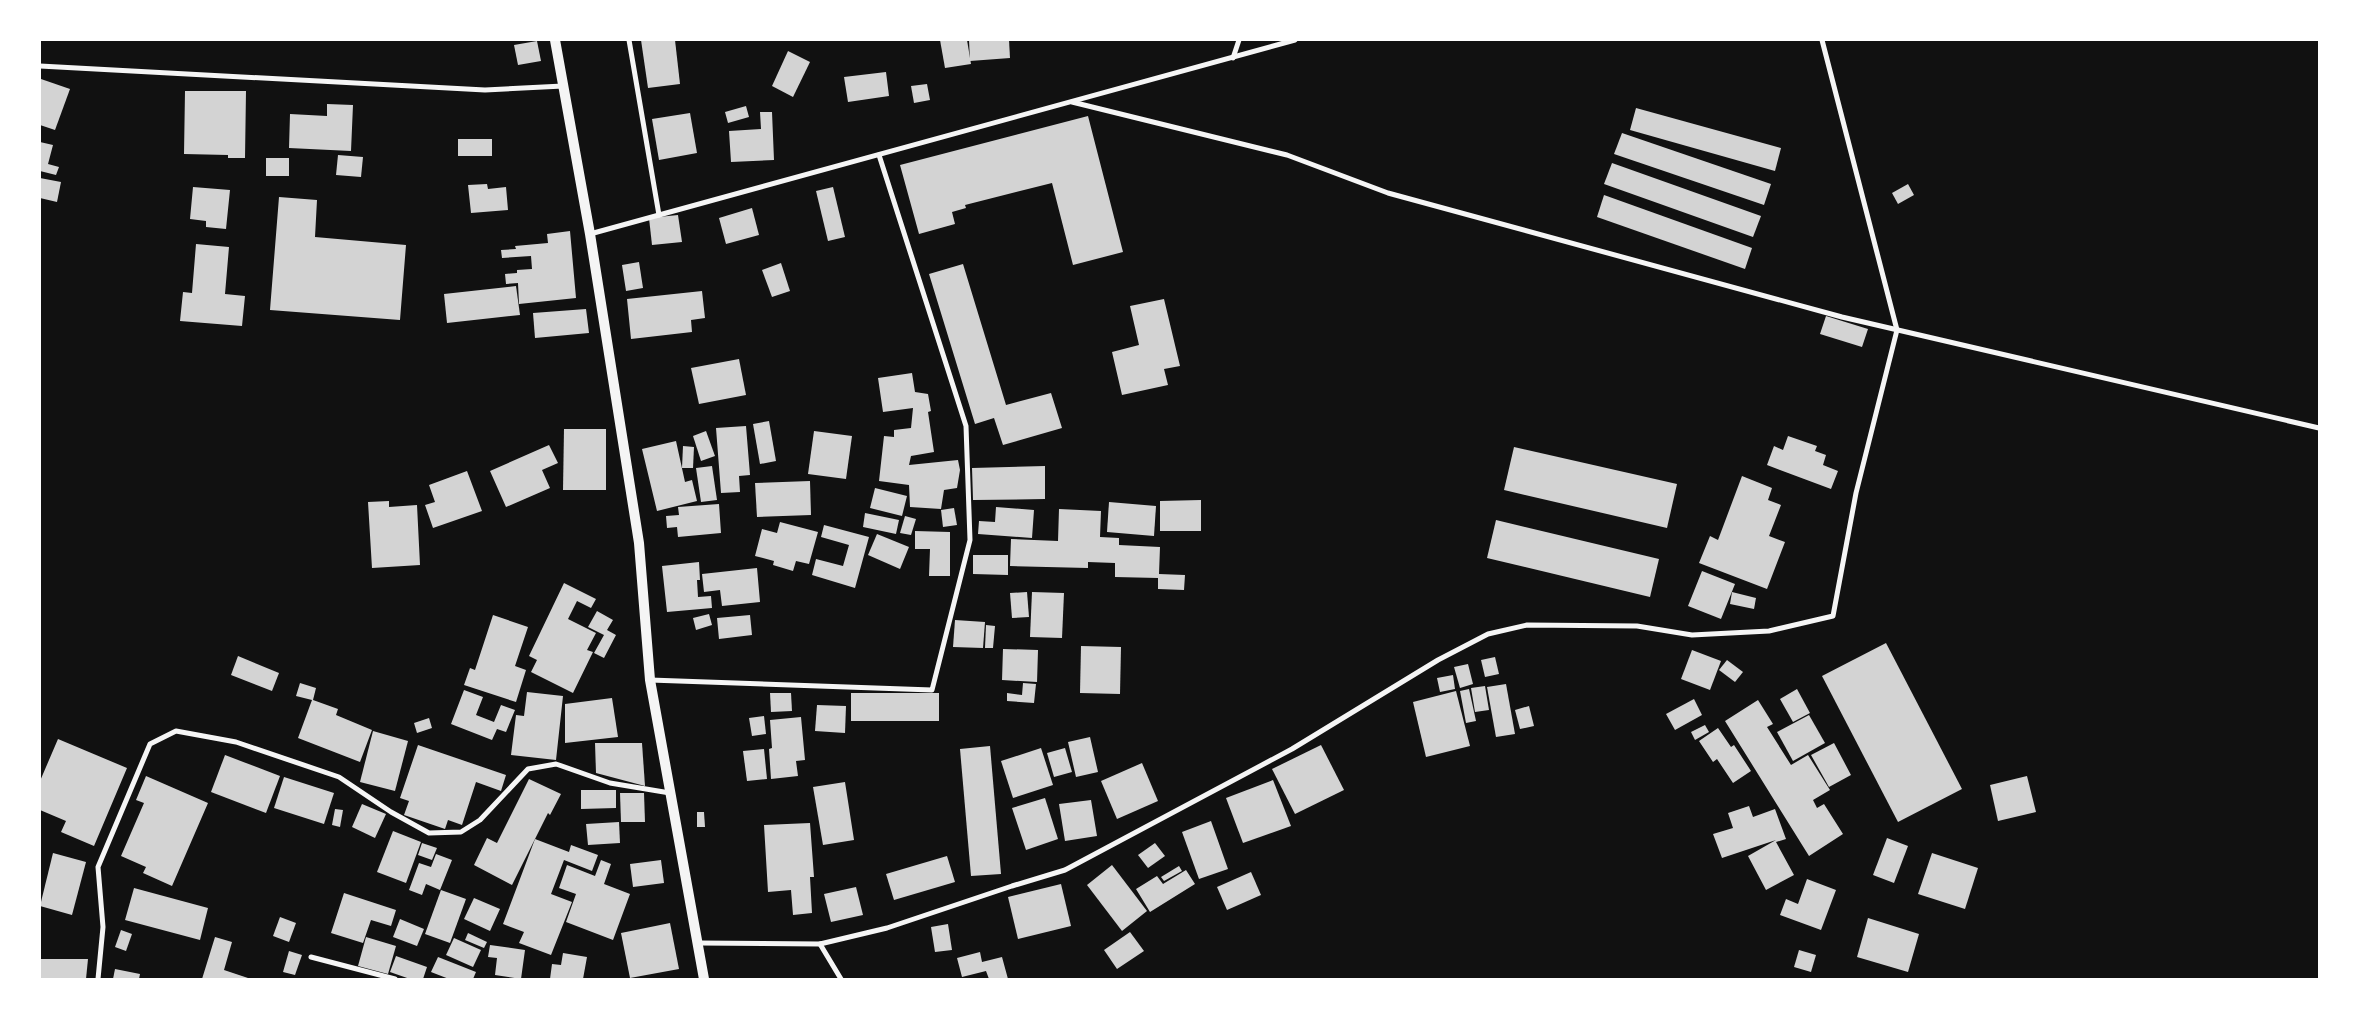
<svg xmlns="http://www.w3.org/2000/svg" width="2359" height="1019" viewBox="0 0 2359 1019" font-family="'Varela Round',sans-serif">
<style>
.building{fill:#d3d3d3}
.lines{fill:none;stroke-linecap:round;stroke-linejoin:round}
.minor{stroke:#f5f5f5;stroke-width:5}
.secondary{stroke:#f5f5f5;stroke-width:10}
</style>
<rect width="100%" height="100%" fill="#111"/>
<g class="building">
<path d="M641 40H675L680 84 648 88Z"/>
<path d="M940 40H967L971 64 945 68Z"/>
<path d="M969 40H1009L1010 58 970 61Z"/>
<path d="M537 41 541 61 518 65 514 45Z"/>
<path d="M788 51 810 62 793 97 772 86Z"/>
<path d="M886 72 889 96 848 102 844 77Z"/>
<path d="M41 79 70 89 55 130 40 125Z"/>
<path d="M927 84 930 100 914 103 911 86Z"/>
<path d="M185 91H246L245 158H228V155L184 154Z"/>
<path d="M327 104 353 105 351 151 289 148 290 114 327 116Z"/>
<path d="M746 106 749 117 728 123 725 112Z"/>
<path d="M1636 108 1781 148 1775 171 1630 130Z"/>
<path d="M760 112H772L774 160 731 162 729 131 761 129Z"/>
<path d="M690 113 697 153 659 160 652 119Z"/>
<path d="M1088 116 1123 252 1073 265 1052 183 965 205 966 208 952 212 955 224 919 234 900 165Z"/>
<path d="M1622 133 1771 184 1764 205 1614 154Z"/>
<rect x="458" y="139" width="34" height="17"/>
<path d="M40 142 53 145 48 164 59 167 56 175 40 171Z"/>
<path d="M338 155 363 157 361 177 336 175Z"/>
<rect x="266" y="158" width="23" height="18"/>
<path d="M1612 163 1761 216 1753 237 1604 184Z"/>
<path d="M40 178 61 182 57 202 40 198Z"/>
<path d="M487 184 488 189 506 187 508 210 471 213 468 185Z"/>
<path d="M1908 184 1914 195 1898 204 1892 193Z"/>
<path d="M193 187 230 190 226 229 206 227V221L190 219Z"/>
<path d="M833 187 845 237 828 241 816 191Z"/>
<path d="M1604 195 1752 248 1745 269 1597 217Z"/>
<path d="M279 197 317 200 315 237 406 245 400 320 270 310Z"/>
<path d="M752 208 759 235 726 244 719 218Z"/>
<path d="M678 215 682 242 652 245 649 218Z"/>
<path d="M570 231 576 298 519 304 518 283 506 284 505 274 517 273V270L532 269 531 256 502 258 501 250 516 249 515 246 548 243 547 234Z"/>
<path d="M196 244 229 247 225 294 245 296 242 326 180 321 183 292 192 293Z"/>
<path d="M639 262 643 288 626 291 622 265Z"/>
<path d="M781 263 790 291 772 297 762 270Z"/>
<path d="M963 264 1006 405 1051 393 1062 428 1003 445 994 418 975 424 929 274Z"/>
<path d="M516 286 520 315 447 323 444 294Z"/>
<path d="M702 291 705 318 691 320 692 332 631 339 627 299Z"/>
<path d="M1164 299 1180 366 1164 369 1168 385 1122 395 1112 352 1139 345 1130 306Z"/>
<path d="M586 309 589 333 535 338 533 313Z"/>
<path d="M1826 316 1868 329 1862 347 1820 334Z"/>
<path d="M739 359 746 395 699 404 691 368Z"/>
<path d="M912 373 915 392 928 394 931 411 928 412 934 452 911 456 909 465 958 460 960 470 957 488 944 490 941 509 910 507 909 485 879 481 884 436 894 437V430L911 428 913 408 883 412 878 378Z"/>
<path d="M769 421 776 461 760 464 753 424Z"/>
<path d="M746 426 750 475 739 476 740 492 721 493 716 428Z"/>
<path d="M564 429H606V490H563Z"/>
<path d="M706 431 715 456 701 461 693 436Z"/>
<path d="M814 431 852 436 846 479 808 474Z"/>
<path d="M1788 436 1817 446 1815 451 1826 455 1823 465 1838 471 1831 489 1767 465 1774 446 1783 450Z"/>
<path d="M676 441 685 482 692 480 697 501 657 511 642 449Z"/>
<path d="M549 445 558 463 542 470 550 488 506 507 490 471Z"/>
<path d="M683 446 694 447 693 468H682Z"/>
<path d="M1514 447 1677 484 1667 528 1504 490Z"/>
<path d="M712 466 717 500 701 502 696 468Z"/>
<path d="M1045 466V499L973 500 972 468Z"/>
<path d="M467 471 482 511 433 528 425 505 435 502 429 485Z"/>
<path d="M1742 476 1772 488 1768 500 1781 505 1769 536 1785 542 1767 589 1699 563 1710 536 1718 540Z"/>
<path d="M810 481 811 515 757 517 755 483Z"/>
<path d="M875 488 907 496 902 516 870 508Z"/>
<path d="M1201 500V531H1160V501Z"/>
<path d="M389 501V507L417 505 420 565 372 568 368 502Z"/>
<path d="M1109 502 1156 506 1154 536 1107 532Z"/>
<path d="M719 504 721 533 678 537 677 527 667 528 666 516 679 515 678 507Z"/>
<path d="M996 507 1034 510 1032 538 978 534 979 521 995 522Z"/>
<path d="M954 508 957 525 943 527 941 510Z"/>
<path d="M1059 509 1101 511 1100 537 1119 538V545L1160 547 1159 574 1185 575 1184 590 1158 589V578L1115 577V563L1088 562V568L1010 566 1011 539 1058 541Z"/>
<path d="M865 513 899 520 896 534 863 527Z"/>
<path d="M905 516 916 519 911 535 900 533Z"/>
<path d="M1496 520 1659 559 1650 597 1487 558Z"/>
<path d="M780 522 818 532 809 564 796 561 793 571 773 565 774 561 755 556 762 529 777 533Z"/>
<path d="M824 525 869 537 855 588 812 575 816 559 843 566 849 545 821 537Z"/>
<path d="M915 531 950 532V576H929L930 549H915Z"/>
<path d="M877 534 909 547 900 569 868 555Z"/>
<path d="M973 555H1008V575L973 574Z"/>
<path d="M699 562 700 580H697L698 597 711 596 712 608 667 612 662 566Z"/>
<path d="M757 568 760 602 722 606 720 590 704 592 702 574Z"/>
<path d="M1702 571 1735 584 1721 619 1688 606Z"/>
<path d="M564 583 596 599 591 608 577 601 568 619 596 633 587 650 593 652 573 693 531 672 537 660 529 656Z"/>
<path d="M1027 592 1029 617 1012 618 1010 593Z"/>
<path d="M1032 592 1064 593 1062 638 1030 637Z"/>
<path d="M1732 592 1756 598 1754 609 1730 604Z"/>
<path d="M597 611 613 620 607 630 616 635 604 658 594 653 604 635 588 627Z"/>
<path d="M709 614 712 625 696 630 693 618Z"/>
<path d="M493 615 528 627 515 666 526 670 516 702 464 685 470 668 475 670Z"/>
<path d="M750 615 752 635 719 639 717 618Z"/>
<path d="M955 620 985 622 983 648 953 647Z"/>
<path d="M986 625 995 626 993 648H985Z"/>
<path d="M1886 643 1962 789 1898 822 1822 676Z"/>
<path d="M1081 646 1121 647 1120 694 1080 693Z"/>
<path d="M1003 649 1038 650 1037 682 1002 680Z"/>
<path d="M1692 650 1721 661 1710 690 1681 679Z"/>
<path d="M238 656 279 673 272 691 231 675Z"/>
<path d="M1495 657 1499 674 1485 677 1481 660Z"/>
<path d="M1727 660 1743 672 1735 682 1719 670Z"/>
<path d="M1468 664 1473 684 1460 688 1454 667Z"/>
<path d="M1453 675 1455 689 1440 692 1437 678Z"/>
<path d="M300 683 316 688 313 700 338 709 336 715 372 730 360 762 298 738 312 700 296 696Z"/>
<path d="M1023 683 1036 684 1034 703 1007 701V693L1022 695Z"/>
<path d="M1506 684 1515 734 1496 737 1487 687Z"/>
<path d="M1485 686 1489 710 1475 712 1471 688Z"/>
<path d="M1469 689 1476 721 1466 723 1460 691Z"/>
<path d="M1797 689 1810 713 1793 722 1780 699Z"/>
<path d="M464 690 483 697 476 715 494 722 501 705 515 710 506 732 497 729 492 740 451 724Z"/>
<path d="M1456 691 1470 746 1426 757 1413 702Z"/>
<path d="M527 692 563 696 556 760 511 755 516 715 524 716Z"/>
<path d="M770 693H791L792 711 771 712Z"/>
<rect x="851" y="693" width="88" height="28"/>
<path d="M612 698 618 737 565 743V704Z"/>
<path d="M1694 699 1702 715 1675 730 1666 714Z"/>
<path d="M1758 700 1773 724 1767 727 1791 765 1808 755 1830 790 1813 800 1817 808 1824 804 1843 834 1809 856 1725 721Z"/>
<path d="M817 705 846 706 845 733 815 731Z"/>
<path d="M1529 706 1534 726 1520 729 1515 710Z"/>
<path d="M1809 715 1825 743 1793 761 1777 732Z"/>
<path d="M764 716 766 734 752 736 749 718Z"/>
<path d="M801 717 805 760 796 761 798 776 771 779 769 749 772 748 770 720Z"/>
<path d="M429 718 432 728 417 733 414 723Z"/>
<path d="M1705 725 1709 732 1695 740 1691 732Z"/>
<path d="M1718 728 1731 747 1734 745 1751 771 1733 783 1717 759 1713 762 1699 741Z"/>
<path d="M373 731 408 741 395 791 360 782Z"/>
<path d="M1090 737 1098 772 1076 777 1068 742Z"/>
<path d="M58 739 127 768 94 846 61 832 66 821 40 810V781Z"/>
<path d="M595 743H642L645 786 596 773Z"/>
<path d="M1834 743 1851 775 1829 787 1811 755Z"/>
<path d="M418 745 506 775 501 791 476 782 462 825 448 820 445 829 404 815 409 801 400 798Z"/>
<path d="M1321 745 1344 790 1295 814 1272 769Z"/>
<path d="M990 746 1001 874 971 876 960 749Z"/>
<path d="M1041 748 1053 785 1013 798 1001 761Z"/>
<path d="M1065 748 1072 772 1054 777 1047 753Z"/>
<path d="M764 749 767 779 747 781 743 751Z"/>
<path d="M225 755 280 776 266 813 211 792Z"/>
<path d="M1142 763 1158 801 1117 819 1101 781Z"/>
<path d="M146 776 208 803 172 886 143 873 146 867 121 856 144 803 136 800Z"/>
<path d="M2027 776 2036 812 1998 821 1990 785Z"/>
<path d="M284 777 334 793 324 824 274 808Z"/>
<path d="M529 779 561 794 550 815 548 813 512 885 474 865 487 838 497 843Z"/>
<path d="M1273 780 1291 826 1243 843 1226 798Z"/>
<path d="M845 782 854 840 823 845 813 787Z"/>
<path d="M581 790H616V808L581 809Z"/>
<path d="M620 793H644L645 822H621Z"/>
<path d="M1045 798 1058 839 1026 850 1012 808Z"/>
<path d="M1091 800 1097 836 1065 841 1059 804Z"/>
<path d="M362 804 386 814 375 838 352 827Z"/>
<path d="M1749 806 1753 817 1775 809 1786 839 1776 842 1794 875 1766 890 1748 856 1776 840 1722 858 1713 834 1733 828 1728 813Z"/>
<path d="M335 809 343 810 340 827 332 825Z"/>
<path d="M697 812H704L705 827H697Z"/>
<path d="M1211 821 1228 869 1199 879 1182 832Z"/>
<path d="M619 822 620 843 588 845 586 824Z"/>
<path d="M810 823 814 877H810L812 913 793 915 791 890 768 892 764 825Z"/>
<path d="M393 831 421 842 406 883 377 872Z"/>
<path d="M1887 838 1908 846 1894 883 1873 875Z"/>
<path d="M535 839 569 852 571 845 598 855 592 871 564 860 551 894 572 902 551 955 519 943 524 932 503 924Z"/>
<path d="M422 843 437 848 432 860 418 855Z"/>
<path d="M1155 843 1165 856 1148 868 1138 855Z"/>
<path d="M53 853 86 862 72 915 40 906Z"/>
<path d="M1932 853 1978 868 1965 909 1918 894Z"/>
<path d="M436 854 452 860 440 890 426 884 422 895 409 890 419 863 431 867Z"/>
<path d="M947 856 955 882 894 900 886 874Z"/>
<path d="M601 860 611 864 604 884 630 894 613 940 566 922 576 894 559 888 567 865 595 876Z"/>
<path d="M661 860 664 883 633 887 630 864Z"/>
<path d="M1112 865 1147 911 1122 931 1087 885Z"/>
<path d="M1179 866 1182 871 1164 881 1161 877Z"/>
<path d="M1186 870 1195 884 1150 912 1136 889 1157 876 1163 884Z"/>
<path d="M1251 872 1261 895 1227 910 1217 887Z"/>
<path d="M1807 879 1836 890 1821 930 1780 915 1786 899 1798 904Z"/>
<path d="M1061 884 1071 926 1018 939 1008 897Z"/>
<path d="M856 887 863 915 831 922 824 894Z"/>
<path d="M134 888 208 908 200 940 125 920Z"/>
<path d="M441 890 466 899 450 943 425 934Z"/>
<path d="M344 893 396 910 391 926 371 920 363 943 331 933Z"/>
<path d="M474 898 500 909 490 931 464 919Z"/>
<path d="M280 917 296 923 289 942 273 936Z"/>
<path d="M1868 918 1919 934 1908 972 1857 957Z"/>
<path d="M400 919 424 929 417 946 393 937Z"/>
<path d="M670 923 679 969 630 978 621 933Z"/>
<path d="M948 924 952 950 935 952 931 927Z"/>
<path d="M121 930 132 934 126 951 115 947Z"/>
<path d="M1130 932 1144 951 1117 969 1104 950Z"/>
<path d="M468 933 487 942 484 948 465 940Z"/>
<path d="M215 937 232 942 224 970 251 979H202Z"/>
<path d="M366 937 396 946 388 974 358 966Z"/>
<path d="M454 938 481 950 473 967 446 955Z"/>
<path d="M490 945 525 950 521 979 495 975 497 958 488 957Z"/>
<path d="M1799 950 1816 955 1811 972 1794 967Z"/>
<path d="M289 951 302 955 295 975 283 972Z"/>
<path d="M980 952 982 962 1002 957 1008 979H989L986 971 962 977 957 958Z"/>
<path d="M563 953 587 957 583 979H550L552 964 561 965Z"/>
<path d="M396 956 427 967 423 979H410L390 972Z"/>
<path d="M438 957 476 972 473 979H449L431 972Z"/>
<path d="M40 959H88L86 979H40Z"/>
<path d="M115 969 140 974 139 979H113Z"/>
</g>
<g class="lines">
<g class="minor">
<path d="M629 40 659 215"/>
<path d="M1233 58 1239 40"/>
<path d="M40 66 485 90 563 86"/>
<path d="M1072 102 1287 155 1388 193 1842 317 2319 428"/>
<path d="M590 234 1295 40"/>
<path d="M650 680 932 690 970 540 966 426 879 155"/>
<path d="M699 943 820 944 887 928 1012 886 1065 870 1292 749 1438 660 1488 634 1527 625 1637 626 1692 635 1769 631 1833 616 1856 493 1897 330 1822 40"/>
<path d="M820 944 841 979"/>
<path d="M311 957 395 979"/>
<path d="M98 979 103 927 98 867 150 744 176 731 236 742 339 777 391 812 429 833 461 832 480 820 528 769 556 764 610 783 670 793"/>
</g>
<path class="secondary" d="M555 40 590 234 639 543 650 680 704 979"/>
</g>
<rect width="2359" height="1019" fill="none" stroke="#ffffff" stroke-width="82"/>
</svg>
